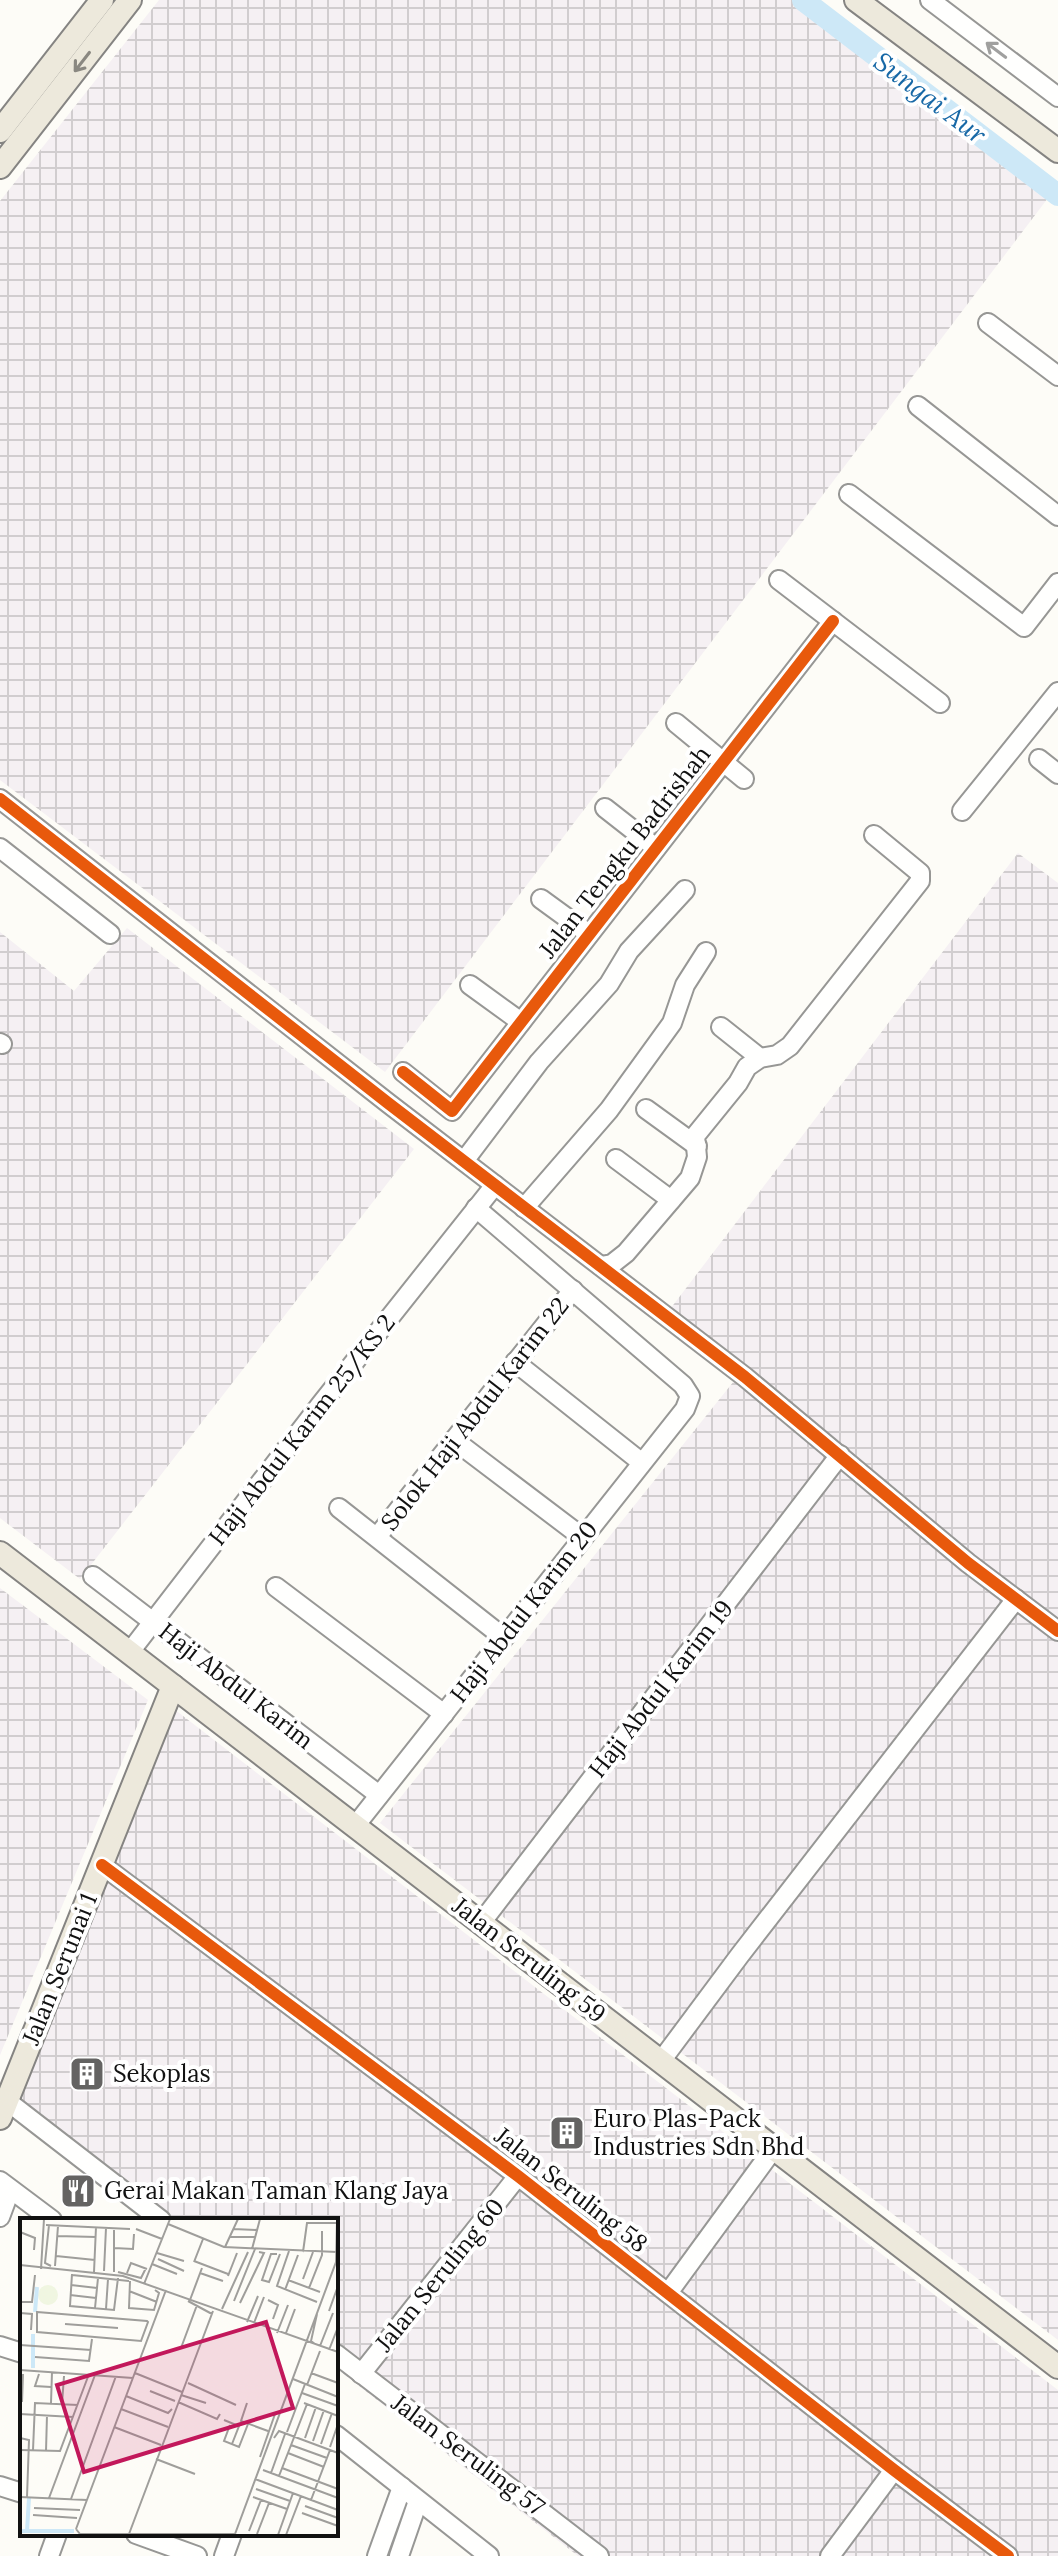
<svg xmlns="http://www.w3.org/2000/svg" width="1058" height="2556" viewBox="0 0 1058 2556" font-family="Lora,serif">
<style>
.industrial{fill:url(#industrial-grid)}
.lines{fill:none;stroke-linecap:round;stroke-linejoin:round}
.river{stroke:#cde8f7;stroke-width:22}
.minor-casing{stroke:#979795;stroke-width:22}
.major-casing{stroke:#858482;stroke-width:26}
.minor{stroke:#fffffe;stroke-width:18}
.major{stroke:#ede9dc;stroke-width:22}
.cycleway-casing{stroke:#fff;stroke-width:17}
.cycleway{stroke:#e8590c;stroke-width:12}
.oneway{stroke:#a0a09f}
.oneway2{stroke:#8a8881}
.labels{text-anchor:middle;stroke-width:8;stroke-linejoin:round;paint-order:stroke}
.street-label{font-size:24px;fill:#111;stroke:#fff}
.poi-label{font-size:24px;fill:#111;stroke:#fff;text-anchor:start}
.water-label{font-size:26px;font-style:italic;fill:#1768a6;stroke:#fff}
.inset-river{fill:none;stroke:#cde8f7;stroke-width:4}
.inset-road{fill:none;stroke:#9f9e9b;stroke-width:2}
.view{fill:#c2185b;fill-opacity:0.15;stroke:#c2185b;stroke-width:4}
.inset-edge{fill:none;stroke:#111;stroke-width:4}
</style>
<defs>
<pattern id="industrial-grid" width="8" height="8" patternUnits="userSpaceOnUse" patternTransform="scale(2)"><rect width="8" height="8" fill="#f5f0f3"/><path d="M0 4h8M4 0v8" fill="none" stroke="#d1cdcf"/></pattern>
</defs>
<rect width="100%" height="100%" fill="#fdfcf7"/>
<g class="industrial">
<path d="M159 0H792L1048 198 385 1072 0 780V201Z"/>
<path d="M1018 853 1058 883V2340L380 1823 734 1381 661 1321Z"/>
<path d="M127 928 414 1149 80 1579 0 1518V932L74 991Z"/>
<path d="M0 1588 148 1700 0 2055Z"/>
<path d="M174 1709 1058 2390V2556H578L336 2368V2220H145L10 2115Z"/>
</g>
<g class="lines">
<path class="river" d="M803 0 1058 195"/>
<defs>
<g id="minor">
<path d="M930 0 1058 97"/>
<path d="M988 323 1058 376"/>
<path d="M918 406 1058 516"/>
<path d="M849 494 1024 627 1058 583"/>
<path d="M779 580 940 703"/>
<path d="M676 723 744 779"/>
<path d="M1039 759 1058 774"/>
<path d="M0 799 388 1103 745 1377 968 1563 1058 1631"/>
<path d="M605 808 656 848"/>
<path d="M962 811 1058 692"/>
<path d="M0 848 110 934"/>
<path d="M541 899 589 934"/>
<path d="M470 985 521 1022"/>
<path d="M721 1027 760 1058"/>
<path d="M0 1043 2 1044"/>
<path d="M403 1072 452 1111 833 621"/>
<path d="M646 1109 697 1146"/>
<path d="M616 1159 671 1200"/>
<path d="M464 1161 539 1062 609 984 629 951 685 890"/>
<path d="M524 1208 609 1110 672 1023 685 985 706 952"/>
<path d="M601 1266 612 1264 626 1253 690 1178 697 1157 695 1136 738 1083 747 1067 760 1058 777 1055 790 1046 920 881V873L874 835"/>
<path d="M515 1362 641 1462"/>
<path d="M454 1440 582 1537"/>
<path d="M339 1508 503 1637"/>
<path d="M377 1537 573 1290"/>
<path d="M93 1576 379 1795"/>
<path d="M276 1587 444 1714"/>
<path d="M129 1653 321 1404 495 1185"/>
<path d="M355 1826 685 1409 690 1396 683 1385 476 1208"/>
<path d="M102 1865 518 2176 894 2470 1008 2556"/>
<path d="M481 1923 840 1455"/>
<path d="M661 2061 740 1955 1016 1599"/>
<path d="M7 2101 161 2220"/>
<path d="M0 2181 52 2220"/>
<path d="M0 2217 10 2190"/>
<path d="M668 2293 774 2148"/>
<path d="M0 2346 22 2353"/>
<path d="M336 2354 599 2556"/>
<path d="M361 2374 518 2176"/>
<path d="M336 2435 489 2556"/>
<path d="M0 2486 22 2493"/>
<path d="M136 2534 197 2556"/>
<path d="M49 2556 57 2534"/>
<path d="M224 2556 232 2534"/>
<path d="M377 2556 402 2487"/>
<path d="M399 2556 418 2501"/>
<path d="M830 2556 894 2470"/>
</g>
<g id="major">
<path d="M856 0 1058 151"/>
<path d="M0 131 102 0"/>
<path d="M0 167 130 0"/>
<path d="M0 1553 1058 2367"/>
<path d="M0 2118 173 1686"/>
</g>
</defs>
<use href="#minor" class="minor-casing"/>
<use href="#major" class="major-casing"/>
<use href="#minor" class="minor"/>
<use href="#major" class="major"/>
<defs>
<g id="cycleway">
<path d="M0 799 388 1103 745 1377 968 1563 1058 1631"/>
<path d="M403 1072 452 1111 833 621"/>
<path d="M102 1865 518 2176 894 2470 1008 2556"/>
</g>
</defs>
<use href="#cycleway" class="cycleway-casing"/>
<use href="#cycleway" class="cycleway"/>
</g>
<defs><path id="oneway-shaft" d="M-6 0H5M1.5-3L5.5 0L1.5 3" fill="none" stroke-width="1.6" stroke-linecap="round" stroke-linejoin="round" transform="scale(2)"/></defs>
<use class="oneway" href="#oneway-shaft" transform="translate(996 50) rotate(-143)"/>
<use class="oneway2" href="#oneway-shaft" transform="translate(82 62) rotate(128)"/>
<defs>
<symbol id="building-square" viewBox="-11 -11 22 22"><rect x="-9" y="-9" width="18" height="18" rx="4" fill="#646362" stroke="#fff"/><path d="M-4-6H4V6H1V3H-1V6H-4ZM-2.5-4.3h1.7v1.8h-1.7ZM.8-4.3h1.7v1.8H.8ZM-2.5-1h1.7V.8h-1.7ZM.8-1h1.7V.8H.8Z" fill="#fff"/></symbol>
<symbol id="restaurant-square" viewBox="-11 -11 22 22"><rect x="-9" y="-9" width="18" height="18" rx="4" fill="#646362" stroke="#fff"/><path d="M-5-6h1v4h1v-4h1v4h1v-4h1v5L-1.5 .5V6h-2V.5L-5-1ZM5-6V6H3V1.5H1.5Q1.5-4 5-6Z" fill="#fff"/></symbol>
</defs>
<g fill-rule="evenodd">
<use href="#building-square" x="67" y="2054" width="40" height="40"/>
<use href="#building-square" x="547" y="2113" width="40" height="40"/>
<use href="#restaurant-square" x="58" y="2171" width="40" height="40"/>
</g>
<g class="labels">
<g class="street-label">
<text transform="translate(625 852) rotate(-52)" y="8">Jalan Tengku Badrishah</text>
<text transform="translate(475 1414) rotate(-52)" y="8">Solok Haji Abdul Karim 22</text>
<text transform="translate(302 1430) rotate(-52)" y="8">Haji Abdul Karim 25/KS 2</text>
<text transform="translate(524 1612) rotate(-52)" y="8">Haji Abdul Karim 20</text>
<text transform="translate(236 1686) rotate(38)" y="8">Haji Abdul Karim</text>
<text transform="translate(661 1689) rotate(-52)" y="8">Haji Abdul Karim 19</text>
<text transform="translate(529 1960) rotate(38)" y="8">Jalan Seruling 59</text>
<text transform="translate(60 1969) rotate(-68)" y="8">Jalan Serunai 1</text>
<text transform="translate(571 2190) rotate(38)" y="8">Jalan Seruling 58</text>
<text transform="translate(440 2275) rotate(-51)" y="8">Jalan Seruling 60</text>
<text transform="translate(468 2455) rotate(37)" y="8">Jalan Seruling 57</text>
</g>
<g class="poi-label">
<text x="113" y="2082">Sekoplas</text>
<text x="593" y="2127">Euro Plas-Pack<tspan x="593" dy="28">Industries Sdn Bhd</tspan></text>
<text x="104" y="2199">Gerai Makan Taman Klang Jaya</text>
</g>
<g class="water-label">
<text transform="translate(930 98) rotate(37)" y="9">Sungai Aur</text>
</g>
</g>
<g transform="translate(20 2218)">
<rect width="318" height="318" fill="#fdfcf7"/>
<path d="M18 77a10 10 0 1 1 20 0a10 10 0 1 1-20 0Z" fill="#f0f6e1"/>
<path class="inset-river" d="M15 94 17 69M13 150V116M0 313H54M7 313 9 280"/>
<path class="inset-road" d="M148 6 204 29 317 34M26 7 110 11M29 7 25 45 31 48M116 11 142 21M213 11 237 12M0 14 15 20 14 32M37 18 76 19M210 19H235M205 29 218 1M94 30 113 31 114 16M232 31 240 1M269 33 257 68 297 84M283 34 287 5H317M137 35 164 43M257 36H251L242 62 249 64 260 36M36 38 75 42M138 41 164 53M174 43 208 56M174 44 183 21M132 46 157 56M0 47 103 58 318 134M35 48 38 8M21 51 24 1M84 53 86 10M74 54 76 9M94 54V10M98 54 121 60 126 50M107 55 111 45 127 51M180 55 203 63M52 56 50 88 94 92 98 60M52 57 109 63M208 58 217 35M283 61 293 34M268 62 300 74M110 63 109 90 134 92 139 75 135 72M124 66 150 1M51 67 77 70M289 70 302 37V13M265 72 278 37M109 73 137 84M50 77 76 80M170 82 182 50M248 82 258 87 253 101M168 83 192 96M214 83 235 31M0 84H12L15 57M220 85 244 35 239 34M75 90 78 60M86 91 88 61M202 91 228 34M309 93 318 68M17 94 127 103 128 104 121 123 17 114ZM0 95 12 96 11 112M227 104 238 78M234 105 244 79M45 106 98 110M257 115 268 87M266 115 275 91M295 126 291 123 297 96M0 127 71 132M300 128 313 95M161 130 177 87M309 132 318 109M15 139 69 143 72 121M0 152 113 160M115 155 162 174M291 155 318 165M19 156 15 168 31 169M273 161 318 179M168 165 216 187M287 167 300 133M130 173 155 183M282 175 318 188M161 177 186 185M106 178 148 195 152 191M2 184 3 156M158 184 197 201 200 196M31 185 32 154M227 185 221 203 248 213M284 185 318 198M42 186 44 158M101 191 148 209M0 196 53 199M204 202 219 208 212 226M210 207 204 223 219 229 228 206M94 209 141 227M267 214 285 166M0 220 9 222 7 279M254 220 259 213 318 235M285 220 296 189M293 223 304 192M301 226 312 195M271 227 307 240M310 229 318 206M0 232 40 233 69 156M13 232 15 185 58 187M26 233 27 197M268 235 304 249M240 239 255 196M136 241 175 256M262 250 318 271M243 252 318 280M251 255 265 216M259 258 287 186M235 261 318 292M236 271 270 283M0 279 67 282M233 279 267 291M29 280 75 157M51 281 96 158M291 282 310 232M285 288 318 300M14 290 60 292M282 295 318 308M13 297 57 300M56 311 60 316H215L316 44 317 1M56 311 146 72M229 313 241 282M109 316 193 93M237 316 249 285M258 317 273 275M266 317 281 278"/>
<path class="view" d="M246 104 273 190 64 254 37 167Z"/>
<rect width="318" height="318" class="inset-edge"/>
</g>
</svg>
